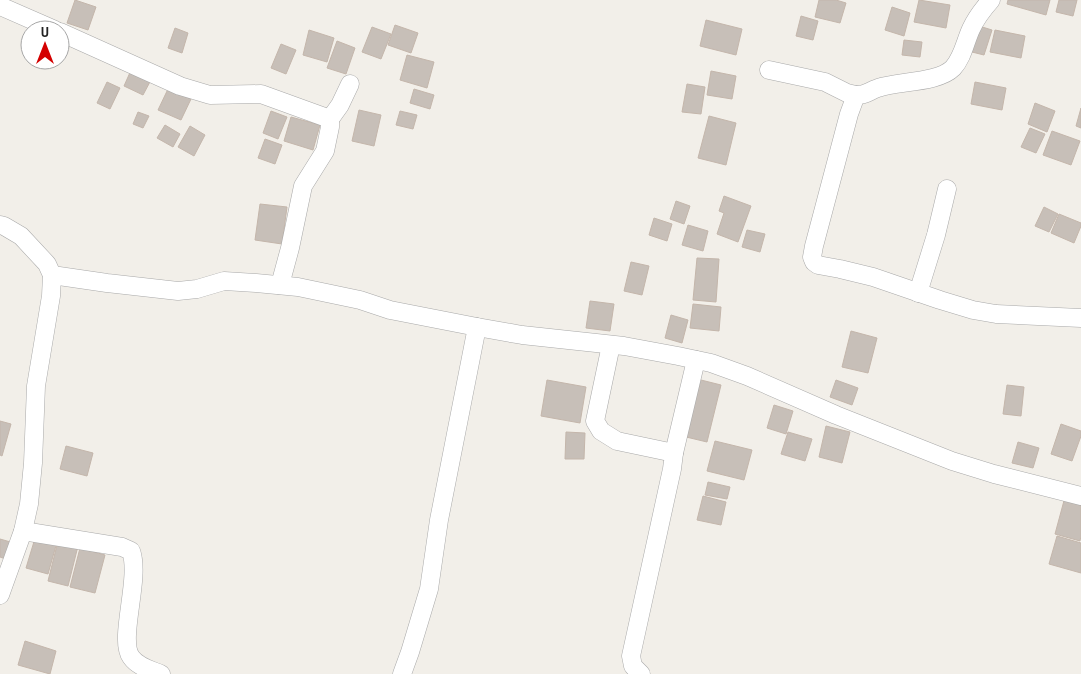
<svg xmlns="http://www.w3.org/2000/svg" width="1081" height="674" viewBox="0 0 1081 674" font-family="'Archivo Narrow',sans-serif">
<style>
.building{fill:#c7bfb8;stroke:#c4b6ab}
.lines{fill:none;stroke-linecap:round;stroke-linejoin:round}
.minor-casing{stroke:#a9a9a9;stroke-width:19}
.minor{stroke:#fff;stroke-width:18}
</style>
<rect width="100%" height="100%" fill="#f2efe9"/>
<g class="building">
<path d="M75 0 96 7 88 30 67 23Z"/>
<path d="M819 0H836L846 3 840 23 815 17Z"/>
<path d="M919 0 950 5 946 28 914 22Z"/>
<path d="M1008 0H1050L1046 15 1007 4Z"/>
<path d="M1059 0H1077L1073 16 1056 12Z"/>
<path d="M892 7 910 13 904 36 885 30Z"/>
<path d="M801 16 818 21 813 40 796 36Z"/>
<path d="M706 20 742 29 736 55 700 46Z"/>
<path d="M395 25 418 33 411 53 388 45Z"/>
<path d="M979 26 992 30 984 55 972 52Z"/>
<path d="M372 27 391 34 381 59 362 52Z"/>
<path d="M175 28 188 33 182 53 168 48Z"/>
<path d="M309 30 334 38 327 62 303 55Z"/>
<path d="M995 30 1025 36 1021 58 990 52Z"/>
<path d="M904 40 922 42 920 57 902 55Z"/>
<path d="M337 41 355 48 346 74 327 68Z"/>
<path d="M281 44 296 50 286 74 271 68Z"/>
<path d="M407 55 434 62 427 88 400 80Z"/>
<path d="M132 68 152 78 143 95 124 86Z"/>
<path d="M711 71 736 76 732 99 707 95Z"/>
<path d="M107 82 120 88 110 109 97 103Z"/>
<path d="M975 82 1006 88 1002 110 971 104Z"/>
<path d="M687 84 705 87 701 114 682 112Z"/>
<path d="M168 89 191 99 181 120 158 110Z"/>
<path d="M414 89 434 95 430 109 410 103Z"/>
<path d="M1035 103 1055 111 1047 132 1028 124Z"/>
<path d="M1081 108V128L1076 126Z"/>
<path d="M359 110 381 115 374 146 352 141Z"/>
<path d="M271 111 287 117 278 139 263 133Z"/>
<path d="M400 111 417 115 413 129 396 125Z"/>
<path d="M138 112 149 116 143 128 133 124Z"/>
<path d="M709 116 736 123 726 165 698 158Z"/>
<path d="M291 117 320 125 313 150 284 141Z"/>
<path d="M165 125 180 134 173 147 157 138Z"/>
<path d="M190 126 205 135 194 156 178 147Z"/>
<path d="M1030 128 1045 134 1036 153 1021 147Z"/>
<path d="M1052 131 1080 141 1071 165 1043 155Z"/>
<path d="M265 139 282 145 275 164 258 158Z"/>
<path d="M724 196 751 206 738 242 717 234 724 213 719 211Z"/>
<path d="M676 201 690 206 684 224 670 219Z"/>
<path d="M260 204 287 207 282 244 255 240Z"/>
<path d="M1044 207 1058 214 1049 232 1035 226Z"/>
<path d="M1059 214 1081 223V226L1074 243 1051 233Z"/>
<path d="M654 218 672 224 667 241 649 235Z"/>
<path d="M688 225 708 231 703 251 682 245Z"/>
<path d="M747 230 765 234 760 252 742 247Z"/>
<path d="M697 258 719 259 716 302 693 300Z"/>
<path d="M631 262 649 266 642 295 624 291Z"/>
<path d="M590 301 614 304 610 331 586 328Z"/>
<path d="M693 304 721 307 719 331 690 328Z"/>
<path d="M671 315 688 320 682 343 665 338Z"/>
<path d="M851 331 877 338 868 373 842 367Z"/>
<path d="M697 379 721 385 707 442 682 436Z"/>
<path d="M547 380 586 387 580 423 541 416Z"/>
<path d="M836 380 858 388 852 405 830 397Z"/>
<path d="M1007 385 1024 387 1021 416 1003 414Z"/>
<path d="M774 405 793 411 786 434 767 428Z"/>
<path d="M0 421 11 424 2 456 0 455Z"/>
<path d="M1061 424 1081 431V436L1072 461 1051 454Z"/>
<path d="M826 426 850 432 842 463 819 457Z"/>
<path d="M566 432 585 433 584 459H565Z"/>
<path d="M788 432 812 439 805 461 781 454Z"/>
<path d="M715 441 752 450 744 480 707 471Z"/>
<path d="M1018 442 1039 448 1033 468 1012 463Z"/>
<path d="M66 446 93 453 87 476 60 469Z"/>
<path d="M708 482 730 487 727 499 705 495Z"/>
<path d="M703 496 726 502 721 525 697 520Z"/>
<path d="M1065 497 1081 501V536L1080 541 1055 534Z"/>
<path d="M36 535 57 542 48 574 26 568Z"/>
<path d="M1057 536 1081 543V573L1049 564Z"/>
<path d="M0 539 14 543 8 560 0 557Z"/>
<path d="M58 541 78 546 68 586 48 581Z"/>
<path d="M80 548 105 555 95 593 70 587Z"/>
<path d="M25 641 56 651 50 674 18 665Z"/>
</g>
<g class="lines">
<defs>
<g id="minor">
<path d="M991 0C983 9 976 18 971 29 965 42 963 57 953 68 938 83 898 81 878 88 868 91 868 95 856 95L849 114 814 246 812 257 814 262 818 265 840 269 873 277 940 300 973 310 996 314 1081 318"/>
<path d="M0 6 55 30"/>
<path d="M60 32 180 86 210 95 261 94 330 119V127L325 151 303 186 290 248 280 285"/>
<path d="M769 70 825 82 847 93 856 95"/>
<path d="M330 119 340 105 350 84"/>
<path d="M0 225 4 226 21 236 47 264 52 275 51 296 36 386 33 463 29 504 23 531 0 595"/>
<path d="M52 275 107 283 178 291 197 289 224 281 256 283 298 287 360 300 390 310 477 327 522 335 624 346 678 356 711 363 747 376 836 415 952 461 994 474 1081 496"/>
<path d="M918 293 936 235 947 189"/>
<path d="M611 345 595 421 601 431 617 441 674 453 672 469 631 656 633 666 641 674"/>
<path d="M674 453 696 360"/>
<path d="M23 531 122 547 131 551C141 578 118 639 131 657 138 667 151 670 161 674"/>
<path d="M402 674 410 652 429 589 439 520 477 327"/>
</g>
</defs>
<use href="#minor" class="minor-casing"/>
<use href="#minor" class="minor"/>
</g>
<g transform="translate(45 45)"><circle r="24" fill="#ffffff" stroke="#a7a7a7"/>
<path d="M0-4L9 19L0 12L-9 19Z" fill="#d40000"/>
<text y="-8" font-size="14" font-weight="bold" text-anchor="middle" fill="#222222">U</text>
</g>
</svg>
